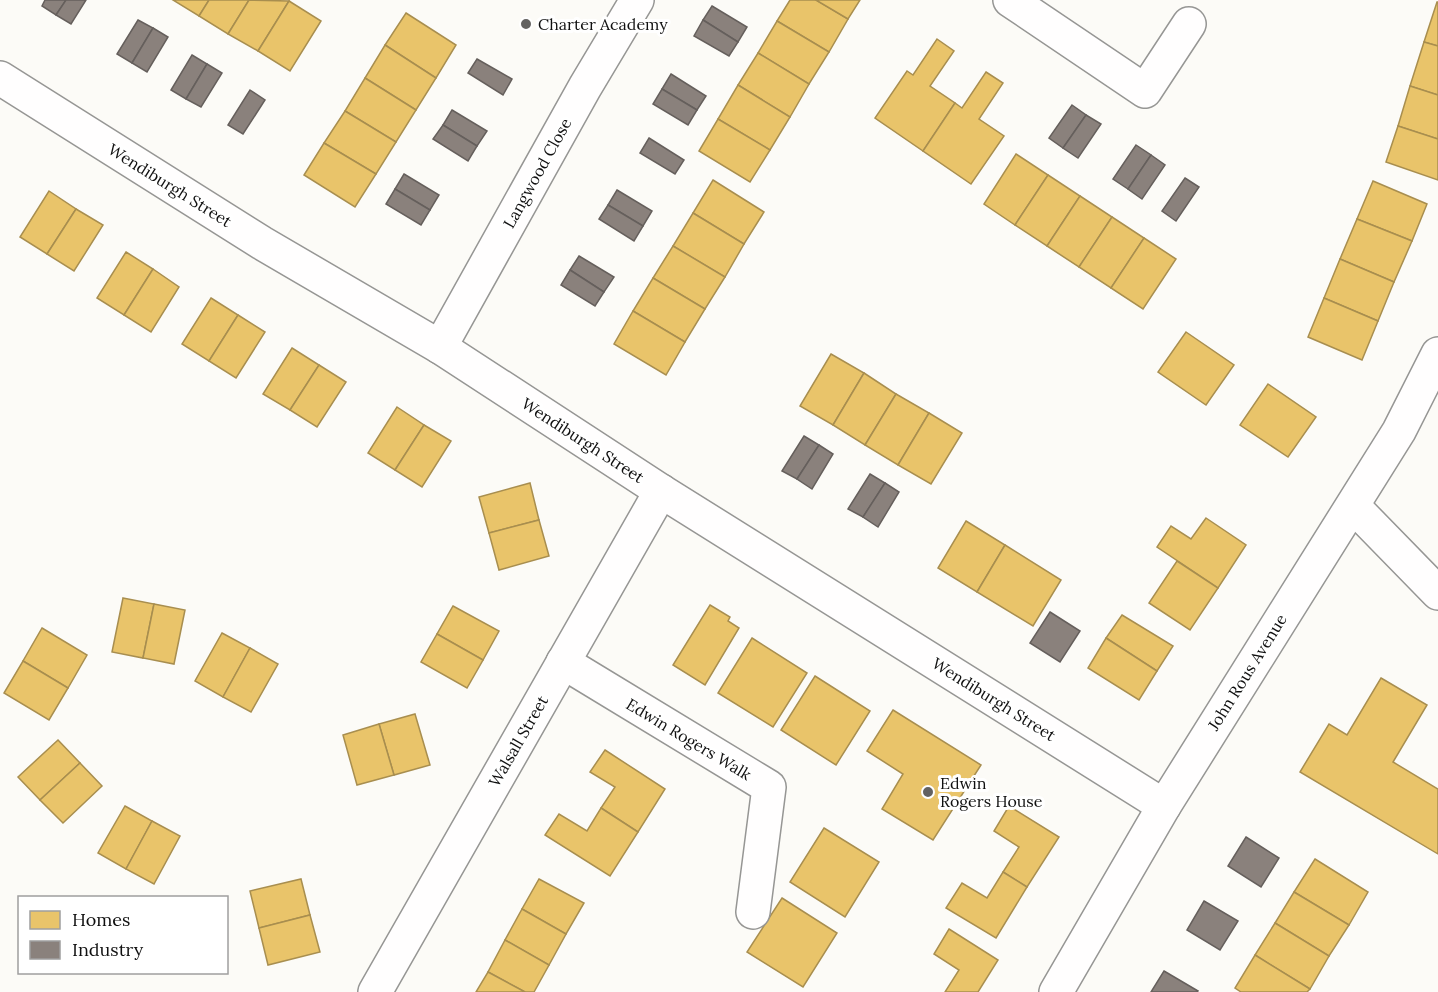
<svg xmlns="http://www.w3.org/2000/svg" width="1438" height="992" viewBox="0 0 1438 992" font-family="Lora,serif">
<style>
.homes{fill:#e9c46a;stroke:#a88e4f;stroke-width:1.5}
.industry{fill:#8a817c;stroke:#655f5c;stroke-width:1.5}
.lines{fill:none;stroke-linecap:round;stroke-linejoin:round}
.minor-casing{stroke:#969694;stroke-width:36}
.minor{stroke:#fffefe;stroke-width:33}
.poi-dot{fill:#636261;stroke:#fff;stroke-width:2}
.labels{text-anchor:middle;stroke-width:6;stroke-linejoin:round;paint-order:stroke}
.poi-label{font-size:16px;fill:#101010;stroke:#fff;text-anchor:start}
.street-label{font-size:16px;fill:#101010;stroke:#fff}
</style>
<rect width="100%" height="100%" fill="#fcfbf7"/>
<g class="homes">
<path d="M173 0H209L199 16Z"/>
<path d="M209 0H249L228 34 199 16Z"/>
<path d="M249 0 289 1 258 51 228 34Z"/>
<path d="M790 0H816L848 19 829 52 777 21Z"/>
<path d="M816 0H860L848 19Z"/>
<path d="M289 1 321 21 290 71 258 51Z"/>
<path d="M1437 2H1438V46L1424 42Z"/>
<path d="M406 13 456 45 436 78 385 45Z"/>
<path d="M777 21 829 52 809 84 758 53Z"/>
<path d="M937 39 954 51 930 86 955 103 923 151 875 118 907 71 913 75Z"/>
<path d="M1424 42 1438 46V95L1410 86Z"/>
<path d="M385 45 436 78 416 110 365 78Z"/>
<path d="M758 53 809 84 790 117 738 85Z"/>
<path d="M986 72 1003 83 979 119 1004 136 971 184 923 151 955 103 962 108Z"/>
<path d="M365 78 416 110 396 142 345 111Z"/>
<path d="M738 85 790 117 770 150 718 119Z"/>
<path d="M1410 86 1438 95V139L1398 126Z"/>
<path d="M345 111 396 142 376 174 324 143Z"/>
<path d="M718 119 770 150 750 182 699 151Z"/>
<path d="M1398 126 1438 139V180L1386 162Z"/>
<path d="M324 143 376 174 355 207 304 175Z"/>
<path d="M1016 154 1048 175 1015 225 984 204Z"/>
<path d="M1048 175 1080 196 1047 246 1015 225Z"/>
<path d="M713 180 764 212 744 244 693 213Z"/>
<path d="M1373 181 1427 204 1412 241 1357 219Z"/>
<path d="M49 191 76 209 47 254 20 237Z"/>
<path d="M1080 196 1112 217 1079 267 1047 246Z"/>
<path d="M76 209 103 225 74 271 47 254Z"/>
<path d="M693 213 744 244 725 277 673 246Z"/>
<path d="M1112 217 1144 238 1111 288 1079 267Z"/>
<path d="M1357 219 1412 241 1394 282 1340 259Z"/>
<path d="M1144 238 1176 259 1143 309 1111 288Z"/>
<path d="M673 246 725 277 705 309 653 278Z"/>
<path d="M126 252 153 269 124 315 97 298Z"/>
<path d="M1340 259 1394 282 1378 321 1324 298Z"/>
<path d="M153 269 179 287 151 332 124 315Z"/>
<path d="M653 278 705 309 685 342 633 311Z"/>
<path d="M211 298 238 315 209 361 182 344Z"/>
<path d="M1324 298 1378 321 1362 360 1308 337Z"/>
<path d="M633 311 685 342 666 375 614 344Z"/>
<path d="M238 315 265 332 236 378 209 361Z"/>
<path d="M1186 332 1234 365 1206 405 1158 372Z"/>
<path d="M292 348 319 365 290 410 263 394Z"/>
<path d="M831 354 864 373 833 425 800 406Z"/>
<path d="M319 365 346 382 317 427 290 410Z"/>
<path d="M864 373 896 394 865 445 833 425Z"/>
<path d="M1268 384 1316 417 1288 457 1240 425Z"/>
<path d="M896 394 929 413 898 465 865 445Z"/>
<path d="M397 407 424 425 395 470 368 453Z"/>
<path d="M929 413 962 433 931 484 898 465Z"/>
<path d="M424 425 451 441 422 487 395 470Z"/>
<path d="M530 483 539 520 489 533 479 497Z"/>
<path d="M1206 518 1246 545 1218 588 1157 547 1171 526 1191 539Z"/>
<path d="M539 520 549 556 499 570 489 533Z"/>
<path d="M966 521 1005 545 977 592 938 568Z"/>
<path d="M1005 545 1061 580 1033 626 977 592Z"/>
<path d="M1177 561 1218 588 1190 630 1149 603Z"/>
<path d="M123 598 154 604 143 658 112 652Z"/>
<path d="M154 604 185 610 174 664 143 658Z"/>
<path d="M710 605 730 617 728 621 739 628 705 685 673 665Z"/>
<path d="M453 606 499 631 483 660 437 634Z"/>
<path d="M1122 615 1173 646 1157 671 1106 638Z"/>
<path d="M42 628 87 655 68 688 23 661Z"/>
<path d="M222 633 250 648 223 697 195 681Z"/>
<path d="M437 634 483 660 467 688 421 662Z"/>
<path d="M752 638 807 673 773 727 718 693Z"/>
<path d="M1106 638 1157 671 1139 700 1088 668Z"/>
<path d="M250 648 278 664 251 712 223 697Z"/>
<path d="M23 661 68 688 49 720 4 693Z"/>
<path d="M815 676 870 711 836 765 781 730Z"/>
<path d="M1381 678 1427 705 1393 762 1438 789V854L1300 772 1329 724 1347 735Z"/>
<path d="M893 710 981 765 933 840 882 809 903 774 867 751Z"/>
<path d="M415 714 430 765 394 775 379 724Z"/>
<path d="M379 724 394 775 357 785 343 735Z"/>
<path d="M58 740 80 763 40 800 18 777Z"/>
<path d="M605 750 665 789 638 832 601 808 615 787 590 772Z"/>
<path d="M80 763 102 786 63 823 40 800Z"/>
<path d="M125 806 152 821 126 869 98 853Z"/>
<path d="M1009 806 1059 837 1027 887 1003 872 1019 847 994 831Z"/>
<path d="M601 808 638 832 610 876 545 835 559 814 587 831Z"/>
<path d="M152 821 180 836 154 884 126 869Z"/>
<path d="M824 828 879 862 845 917 790 882Z"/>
<path d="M1315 859 1368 892 1349 925 1294 892Z"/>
<path d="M1003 872 1027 887 996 938 946 908 962 883 987 898Z"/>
<path d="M301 879 310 915 259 928 250 891Z"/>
<path d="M539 879 584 903 566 934 522 909Z"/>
<path d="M1294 892 1349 925 1329 956 1275 923Z"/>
<path d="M782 898 837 933 803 987 747 952Z"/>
<path d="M522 909 566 934 549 965 505 940Z"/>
<path d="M310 915 320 952 268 965 259 928Z"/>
<path d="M1275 923 1329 956 1310 989 1255 955Z"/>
<path d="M949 929 998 960 978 992H945L959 970 934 954Z"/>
<path d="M505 940 549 965 534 992H525L488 972Z"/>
<path d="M1255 955 1310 989 1307 992H1241L1235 988Z"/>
<path d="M488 972 525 992H476Z"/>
</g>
<g class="industry">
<path d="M45 0H66L56 15 42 6Z"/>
<path d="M66 0H86L71 24 56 15Z"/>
<path d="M712 6 747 27 738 42 703 20Z"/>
<path d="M138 20 153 28 132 63 117 54Z"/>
<path d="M703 20 738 42 729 56 694 36Z"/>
<path d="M153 28 168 37 147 72 132 63Z"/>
<path d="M192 55 207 64 186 99 171 90Z"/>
<path d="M477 59 512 79 503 95 468 73Z"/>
<path d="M207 64 222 73 201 107 186 99Z"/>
<path d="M671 74 706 96 697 110 662 89Z"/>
<path d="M662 89 697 110 688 125 653 104Z"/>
<path d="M250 90 265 100 243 134 228 125Z"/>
<path d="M1072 105 1086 115 1063 148 1049 138Z"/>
<path d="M452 110 487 131 477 146 443 125Z"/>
<path d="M1086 115 1101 124 1078 158 1063 148Z"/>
<path d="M443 125 477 146 468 161 433 139Z"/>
<path d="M649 138 684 160 675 174 640 153Z"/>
<path d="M1136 145 1151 155 1128 189 1113 179Z"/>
<path d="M1151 155 1165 165 1142 199 1128 189Z"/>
<path d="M404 174 439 195 430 210 395 189Z"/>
<path d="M1185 178 1199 187 1176 221 1162 211Z"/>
<path d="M395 189 430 210 421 225 386 204Z"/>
<path d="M617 190 652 211 643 226 608 205Z"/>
<path d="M608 205 643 226 634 241 599 219Z"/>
<path d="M579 256 614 277 604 292 570 270Z"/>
<path d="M570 270 604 292 595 306 561 285Z"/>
<path d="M804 436 819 445 797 479 782 471Z"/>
<path d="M819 445 833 454 812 489 797 479Z"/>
<path d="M870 474 885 483 863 517 848 509Z"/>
<path d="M885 483 899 492 878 527 863 517Z"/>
<path d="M1050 612 1080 631 1060 662 1030 643Z"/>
<path d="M1246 837 1279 858 1261 887 1228 866Z"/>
<path d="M1204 901 1238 921 1220 950 1187 930Z"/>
<path d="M1164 971 1198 991 1197 992H1151Z"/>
</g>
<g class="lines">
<defs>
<g id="minor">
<path d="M1010 0 1145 91 1189 24"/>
<path d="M0 78 262 243 440 347 661 491 1164 806"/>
<path d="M440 347 585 87 637 0"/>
<path d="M1354 507 1438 593"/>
<path d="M563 662 769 787 753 912"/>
<path d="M375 992 661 491"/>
<path d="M1056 992 1164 806 1399 431 1438 354"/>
</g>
</defs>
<use href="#minor" class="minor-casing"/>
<use href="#minor" class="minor"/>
</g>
<g class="poi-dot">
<circle cx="526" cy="24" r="6"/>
<circle cx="928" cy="792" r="6"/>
</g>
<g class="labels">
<g class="poi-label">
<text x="538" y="30">Charter Academy</text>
<text x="940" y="789">Edwin<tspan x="940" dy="18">Rogers House</tspan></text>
</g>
<g class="street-label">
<text transform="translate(537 173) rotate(-61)" y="6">Langwood Close</text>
<text transform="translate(170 185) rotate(32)" y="6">Wendiburgh Street</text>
<text transform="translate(583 440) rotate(33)" y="6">Wendiburgh Street</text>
<text transform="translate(1247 672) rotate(-58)" y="6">John Rous Avenue</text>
<text transform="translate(994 699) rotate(32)" y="6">Wendiburgh Street</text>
<text transform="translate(689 739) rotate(31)" y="6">Edwin Rogers Walk</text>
<text transform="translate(518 741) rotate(-60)" y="6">Walsall Street</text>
</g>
</g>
<rect x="18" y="896" width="210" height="78" fill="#ffffff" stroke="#9f9f9f" stroke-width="1.5"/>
<rect x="30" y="911" width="30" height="18" fill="#e9c46a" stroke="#9f9f9f" stroke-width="1.5"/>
<text x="72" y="926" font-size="18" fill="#101010">Homes</text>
<rect x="30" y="941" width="30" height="18" fill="#8a817c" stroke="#9f9f9f" stroke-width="1.5"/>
<text x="72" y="956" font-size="18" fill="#101010">Industry</text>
</svg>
